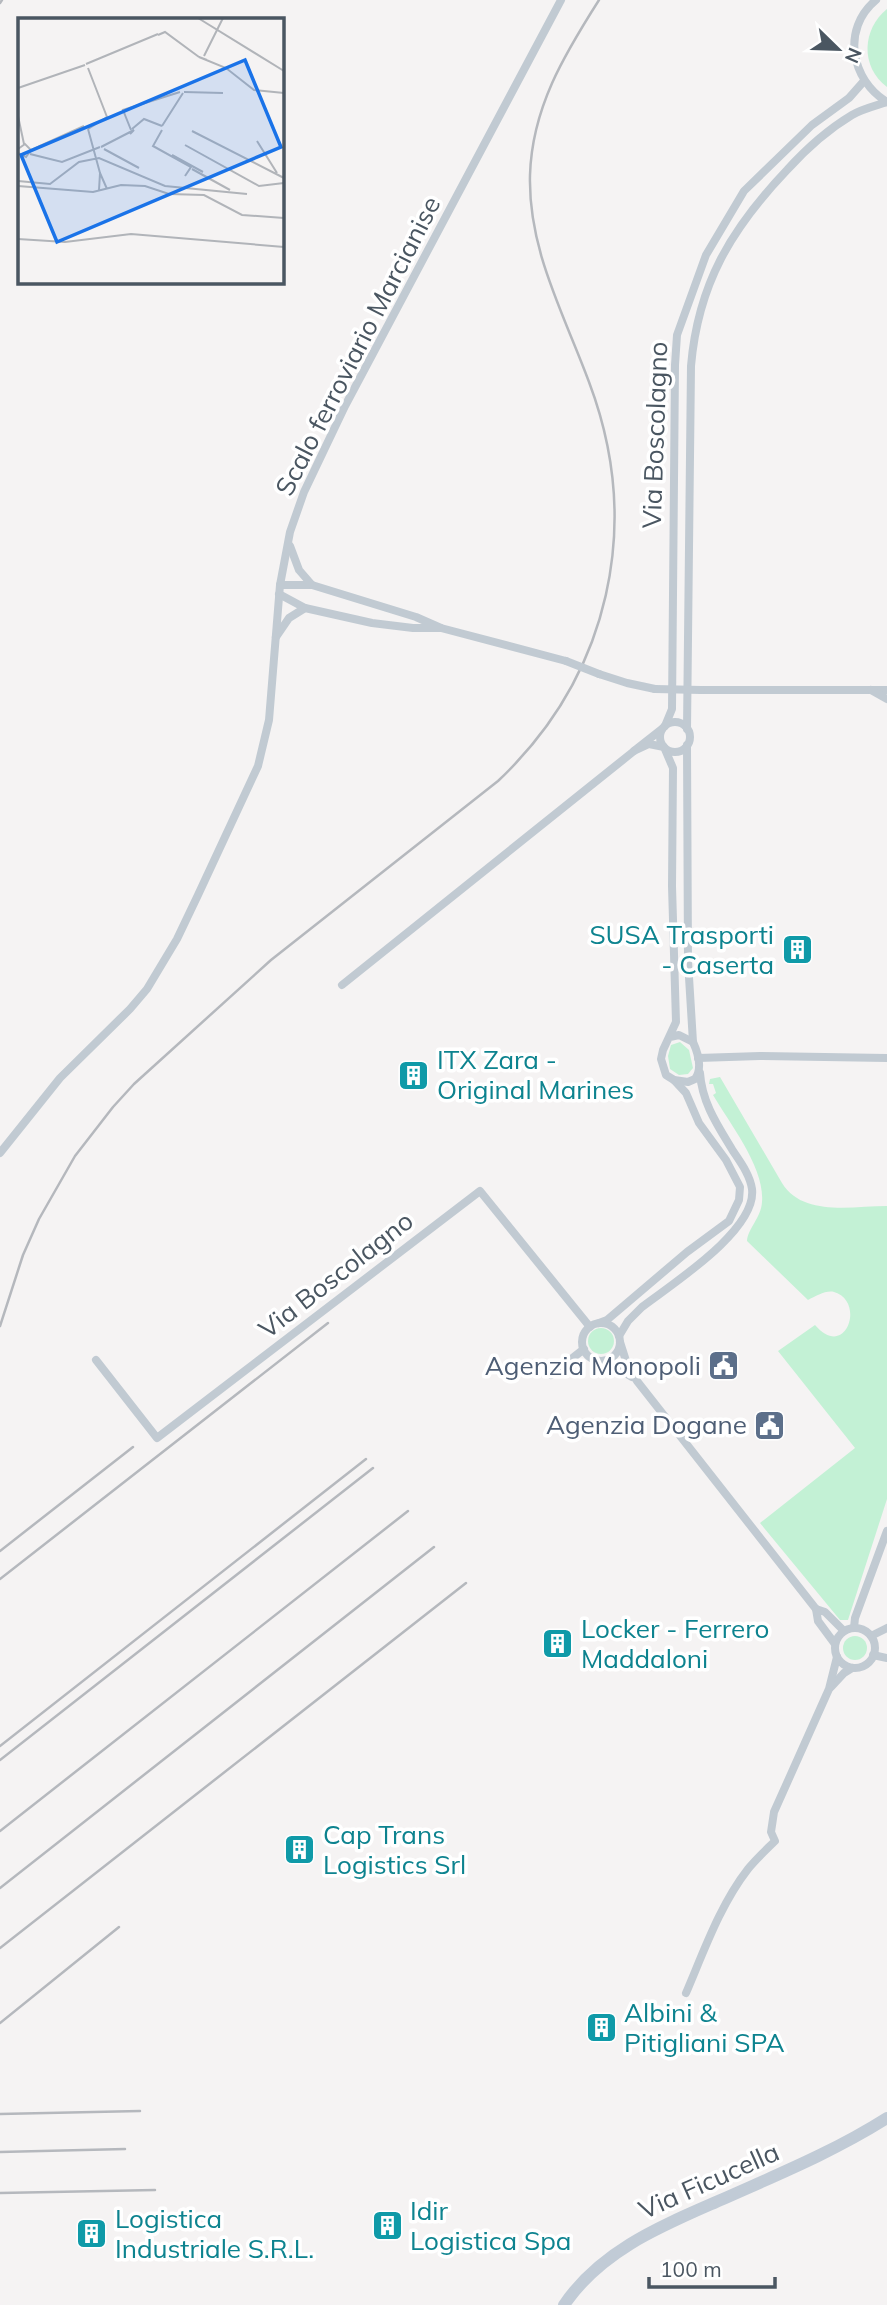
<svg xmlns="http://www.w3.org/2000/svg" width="887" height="2305" viewBox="0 0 887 2305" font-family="Mulish,sans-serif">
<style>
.green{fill:#c3f1d5}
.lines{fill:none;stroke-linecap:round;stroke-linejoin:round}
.street{stroke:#c1cad2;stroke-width:8}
.secondary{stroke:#c1cbd6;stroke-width:12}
.rail{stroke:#b5b8bd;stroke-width:2.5}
.street-bridge{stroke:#c1cad2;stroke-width:8}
.labels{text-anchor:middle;stroke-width:7;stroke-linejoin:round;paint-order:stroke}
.street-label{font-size:26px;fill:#4a5661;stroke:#fff}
.culture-label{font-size:26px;fill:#0d838f;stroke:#fff;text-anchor:start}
.service-label{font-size:26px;fill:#4e5e75;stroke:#fff;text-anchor:end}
.inset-road{fill:none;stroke:#b1b4b9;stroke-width:2}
.view{fill:#1a73e8;fill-opacity:0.15;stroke:#1a73e8;stroke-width:3.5}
.inset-edge{fill:none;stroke:#4a5661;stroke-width:3.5}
</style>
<rect width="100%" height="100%" fill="#f5f3f3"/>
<g class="green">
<path d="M887 9V87C860 67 862 29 887 9Z"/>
<path d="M680 1042 689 1050 693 1068 688 1074 679 1075 670 1069 668 1056 671 1045Z"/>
<path d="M720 1077 782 1183C803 1217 852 1206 887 1206V1499L848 1620H840L760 1523 855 1448 778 1351 815 1325C846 1361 866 1301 834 1292 826 1290 816 1296 808 1300L747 1241C748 1228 761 1218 762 1202 765 1168 730 1124 713 1095L716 1093 713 1084H709L710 1079Z"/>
<circle cx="601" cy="1341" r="13"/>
<circle cx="855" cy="1648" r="12"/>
</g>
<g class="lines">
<g class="street">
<path d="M876 0C841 29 851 80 887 102"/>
<path d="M280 585H312"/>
<path d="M279 594 305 608"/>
<path d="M441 628 566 661"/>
<path d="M276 637 289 618 305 608 372 623 413 628H441L416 617 312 585 299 570 290 546"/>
<path d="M599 674 627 683 655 689"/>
<path d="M701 690H887"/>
<path d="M871 690 887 699"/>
<circle cx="675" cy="737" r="15"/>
<path d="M665 726 672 709 675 365 677 335 706 255 744 191 812 125 849 98 864 81"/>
<path d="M662 729 634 751 649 744 664 747 673 768 672 886 676 1022 663 1050 661 1059 666 1075 674 1080 688 1082 695 1079C703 1068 698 1053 693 1042L679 1035 670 1037"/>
<path d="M687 729 691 366C698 284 731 229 787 170 806 149 827 130 852 115 862 109 875 106 887 102"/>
<path d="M687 745 688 961 693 1042"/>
<path d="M342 985 634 751"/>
<path d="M698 1058 760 1056 887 1058"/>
<path d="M0 1153 60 1078 130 1009 147 989 177 939 198 895 258 766 269 720 280 585 290 532 304 492 345 406 561 0"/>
<path d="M599 1323 607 1320 687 1252 729 1221 739 1200 740 1187 726 1160 699 1123 686 1093 674 1080"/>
<circle cx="601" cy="1342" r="19"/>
<path d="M619 1336 628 1321 642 1307C672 1284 757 1230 752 1189 750 1175 741 1163 733 1151 718 1126 702 1103 700 1073"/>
<path d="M620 1342 627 1364 637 1381 816 1609 825 1612 844 1631"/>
<path d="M96 1360 157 1438 480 1191 590 1327"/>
<path d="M600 1361 614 1366 632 1377"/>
<path d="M551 1375 584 1349"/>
<path d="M816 1609 818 1621 835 1644"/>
<path d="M854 1628 855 1618 887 1531"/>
<circle cx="855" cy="1648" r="20"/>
<path d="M871 1636 887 1628"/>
<path d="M873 1655 887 1658"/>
<path d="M831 1687 844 1673 852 1668"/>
<path d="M686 1993C704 1951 720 1905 748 1869 756 1859 766 1850 775 1841L771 1832 774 1812 829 1689 837 1657"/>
</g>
<path class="secondary" d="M564 2305C602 2249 664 2225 723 2199 779 2174 835 2151 887 2118"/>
<g class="rail">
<path d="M0 3 2 0"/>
<path d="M0 1326 23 1255 39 1219 75 1156 113 1107 134 1084 271 960 498 781C610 675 643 525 589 382 564 314 528 250 530 175 532 108 564 55 599 0"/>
<path d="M0 1551 133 1447"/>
<path d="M0 1579 328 1323"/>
<path d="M0 1746 366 1459"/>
<path d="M0 1760 373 1468"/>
<path d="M0 1831 408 1511"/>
<path d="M0 1888 434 1547"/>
<path d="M0 1948 466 1583"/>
<path d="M0 2023 119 1927"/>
<path d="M0 2114 140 2111"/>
<path d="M0 2152 125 2149"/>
<path d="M0 2193 155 2190"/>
</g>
<g class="street-bridge">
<path d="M566 661 599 674"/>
<path d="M655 689 701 690"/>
</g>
</g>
<defs>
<symbol id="building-square" viewBox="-11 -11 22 22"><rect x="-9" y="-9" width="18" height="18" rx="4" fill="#0f9aa8" stroke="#fff"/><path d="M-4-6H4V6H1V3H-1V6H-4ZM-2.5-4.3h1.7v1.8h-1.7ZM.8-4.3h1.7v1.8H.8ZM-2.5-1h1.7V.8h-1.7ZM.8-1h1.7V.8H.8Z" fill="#fff"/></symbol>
<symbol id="civic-square" viewBox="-11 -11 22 22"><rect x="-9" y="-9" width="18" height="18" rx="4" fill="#5c6f8a" stroke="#fff"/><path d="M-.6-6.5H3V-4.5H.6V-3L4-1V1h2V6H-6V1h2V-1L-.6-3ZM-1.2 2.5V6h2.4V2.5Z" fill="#fff"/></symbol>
</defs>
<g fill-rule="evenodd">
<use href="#building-square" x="780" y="932" width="35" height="35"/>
<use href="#building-square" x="396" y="1058" width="35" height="35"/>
<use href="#civic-square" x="706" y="1348" width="35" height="35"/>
<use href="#civic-square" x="752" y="1408" width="35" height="35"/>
<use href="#building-square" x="540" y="1626" width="35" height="35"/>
<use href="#building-square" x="282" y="1832" width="35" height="35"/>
<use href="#building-square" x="584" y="2010" width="35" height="35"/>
<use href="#building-square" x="370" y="2208" width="35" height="35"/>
<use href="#building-square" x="74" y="2216" width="35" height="35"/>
</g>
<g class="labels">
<g class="street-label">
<text transform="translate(358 346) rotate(-63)" y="9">Scalo ferroviario Marcianise</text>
<text transform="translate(655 435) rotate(-88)" y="9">Via Boscolagno</text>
<text transform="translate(336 1275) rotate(-38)" y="9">Via Boscolagno</text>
<text transform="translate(709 2181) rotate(-24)" y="9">Via Ficucella</text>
</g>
<g class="culture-label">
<text x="774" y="944" text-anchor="end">SUSA Trasporti<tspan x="774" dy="30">- Caserta</tspan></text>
<text x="437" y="1069">ITX Zara -<tspan x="437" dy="30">Original Marines</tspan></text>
<text x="581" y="1638">Locker - Ferrero<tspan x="581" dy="30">Maddaloni</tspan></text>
<text x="323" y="1844">Cap Trans<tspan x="323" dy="30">Logistics Srl</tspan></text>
<text x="624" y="2022">Albini &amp;<tspan x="624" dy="30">Pitigliani SPA</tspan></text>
<text x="410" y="2220">Idir<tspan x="410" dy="30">Logistica Spa</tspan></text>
<text x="115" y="2228">Logistica<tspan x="115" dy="30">Industriale S.R.L.</tspan></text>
</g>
<g class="service-label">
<text x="701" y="1375">Agenzia Monopoli</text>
<text x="747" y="1434">Agenzia Dogane</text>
</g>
</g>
<g transform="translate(18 18)">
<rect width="266" height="266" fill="#f5f3f3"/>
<path class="inset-road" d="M180 0 266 53M140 17 147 14 181 39M186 38 205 0M189 42 181 39 208 50 236 72 266 75M68 46 140 16M70 50 89 99 70 111M0 70 67 47M166 74 205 75M0 98 6 126M144 108 165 75M70 111 82 155M114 111 126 101 144 108M113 112 105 92 162 74M144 112 135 128 173 149 167 158M174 113 266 160M239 123 259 155M167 127 241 168 266 165M83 129 116 112 112 116M0 131 7 126 13 132 8 139 0 135M86 131 121 150M13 132 66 108M12 136 44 144 82 129M154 137 185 154M174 151 212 172M0 163 32 166 61 144 81 140 147 168 229 176M0 168 75 174 103 167 127 168 151 176 186 177 224 197 266 200M81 172 82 155 89 171M0 221 47 224 113 216 266 229"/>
<path class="view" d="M227 42 263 129 39 224 3 137Z"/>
<rect width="266" height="266" class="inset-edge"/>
</g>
<g transform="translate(838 49) rotate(113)" stroke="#ffffff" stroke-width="5" paint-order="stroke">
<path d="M0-5L12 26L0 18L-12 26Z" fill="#4a5661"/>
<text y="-10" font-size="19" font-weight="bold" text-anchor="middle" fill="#4a5661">N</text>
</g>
<path d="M649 2277v10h126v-10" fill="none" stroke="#4a5661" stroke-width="3.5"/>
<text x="660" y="2277" font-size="21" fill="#4a5661" stroke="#ffffff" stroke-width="5" paint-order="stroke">100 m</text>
</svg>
